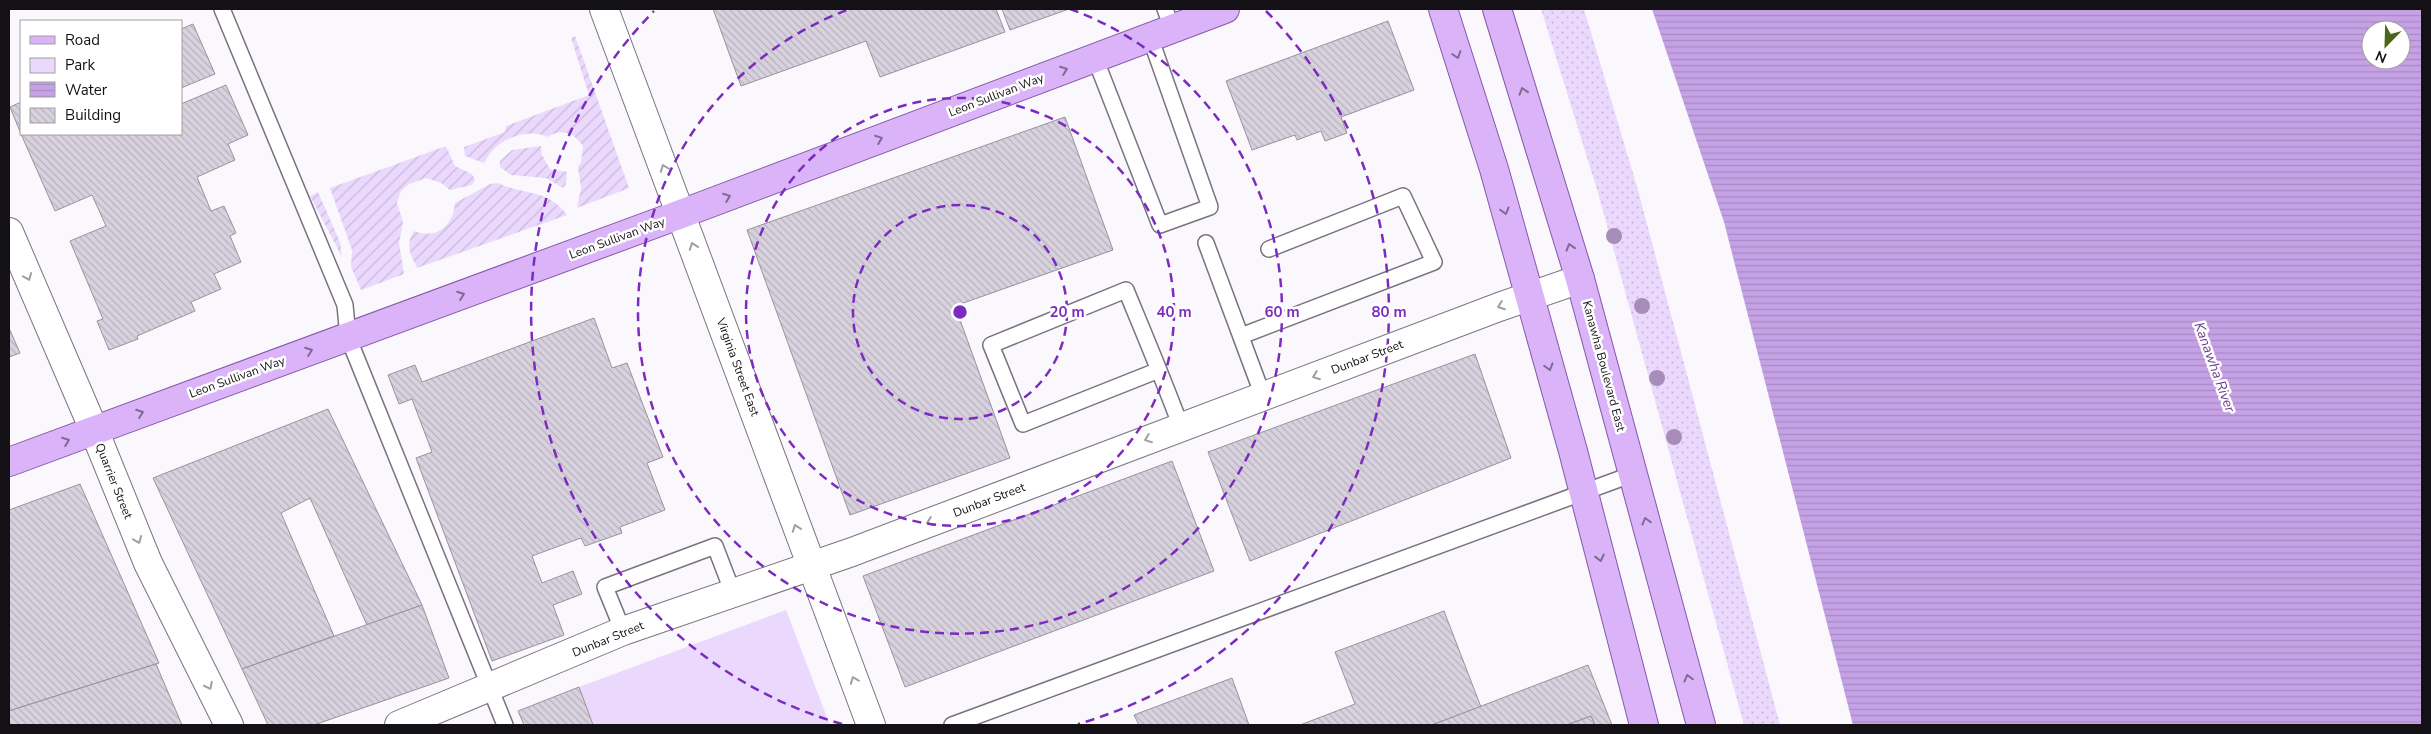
<svg xmlns="http://www.w3.org/2000/svg" width="2431" height="734" viewBox="0 0 2431 734" font-family="'Nunito Sans',sans-serif">
<style>
.grass{fill:url(#grass-dots)}
.park{fill:#ebd9fd}
.garden{fill:url(#garden-furrows)}
.water{fill:url(#water-rules);fill-rule:evenodd}
.building{fill:url(#building-back-hatch);stroke:#98929e}
.lines{fill:none;stroke-linecap:round;stroke-linejoin:round}
.service-casing{stroke:#79737f;stroke-width:18}
.minor-casing{stroke:#79737f;stroke-width:30}
.secondary-casing{stroke:#79737f;stroke-width:30}
.primary-casing{stroke:#8459a7;stroke-width:30}
.service{stroke:#fff;stroke-width:15}
.minor{stroke:#fff;stroke-width:28}
.secondary{stroke:#fff;stroke-width:28}
.primary{stroke:#dab3f9;stroke-width:28}
.tree{fill:#a78dba}
.oneway{stroke:#806a92}
.oneway2{stroke:#a1a0a1}
.ring{fill:none;stroke:#7b2cbf;stroke-width:2.5;stroke-dasharray:9 6}
.labels{text-anchor:middle;stroke-width:5;stroke-linejoin:round;paint-order:stroke}
.street-label{font-size:12px;fill:#131115;stroke:#fff}
.water-label{font-size:14px;font-style:italic;fill:#6b3e8d;stroke:#fff}
.centre{fill:#7b2cbf;stroke:#fff;stroke-width:2.5}
.ring-label{font-size:15px;text-anchor:middle;font-weight:bold;fill:#7b2cbf;stroke:#fff;stroke-width:5;stroke-linejoin:round;paint-order:stroke}
</style>
<defs>
<pattern id="grass-dots" width="8" height="8" patternUnits="userSpaceOnUse" patternTransform="scale(1.25)"><rect width="8" height="8" fill="#ebd9fd"/><path d="M2 2h.1M6 6h.1" fill="none" stroke="#c9b9d8" stroke-width="1.8" stroke-linecap="round"/></pattern>
<pattern id="garden-furrows" width="10" height="10" patternUnits="userSpaceOnUse" patternTransform="scale(1.25)"><rect width="10" height="10" fill="#ebd9fd"/><path d="M-1 1l2-2M0 10L10 0M9 11l2-2" fill="none" stroke="#c9b9d8"/></pattern>
<pattern id="water-rules" width="6" height="5" patternUnits="userSpaceOnUse" patternTransform="scale(1.25)"><rect width="6" height="5" fill="#c5a2e5"/><path d="M0 2.5h6" fill="none" stroke="#a88ac4"/></pattern>
<pattern id="building-back-hatch" width="6" height="6" patternUnits="userSpaceOnUse" patternTransform="scale(1.25)"><rect width="6" height="6" fill="#d8d1de"/><path d="M-1 5l2 2M0 0l6 6M5-1l2 2" fill="none" stroke="#b8b2be"/></pattern>
</defs>
<rect width="100%" height="100%" fill="#fbf8fd"/>
<path class="grass" d="M1541 9H1584L1638 190 1780 725H1744L1598 193Z"/>
<path class="park" d="M786 610 830 725H593L579 687Z"/>
<g class="garden">
<path d="M575 36 629 188 577 208 581 188 578 167 581 162 583 146C573 132 562 128 547 137 532 129 508 136 496 147 491 151 487 158 484 163L465 156 464 147 505 132 506 126 589 95 571 38Z"/>
<path d="M446 146 455 166 472 174 475 180 472 185 450 190 441 183 426 178 409 184 401 191 397 203 403 222 399 243 404 274 361 290 351 267 352 250 330 188Z"/>
<path d="M541 146 542 155 550 169 567 172 566 184 563 188 546 178 511 175 500 167V161L512 150Z"/>
<path d="M498 183C525 196 547 188 567 215L417 268C410 254 405 245 414 231 436 240 453 226 455 203L490 184Z"/>
<path d="M318 192 340 242 342 257 310 196Z"/>
</g>
<path class="water" d="M1652 9H2422V725H1853L1724 222ZM2371 30H2401V60H2371Z"/>
<g class="building">
<path d="M713 9H996L1005 32 880 77 866 41 741 86Z"/>
<path d="M1002 9H1069L1010 30Z"/>
<path d="M1388 21 1414 90 1341 117 1347 133 1325 141 1321 131 1297 140 1295 135 1252 150 1226 81Z"/>
<path d="M193 24 215 74 181 88V29Z"/>
<path d="M226 85 248 135 228 144 235 160 197 177 211 211 224 206 236 233 230 236 241 262 214 274 221 289 191 302 195 311 137 336 138 339 109 350 97 321 103 319 70 241 106 226 92 195 55 211 21 134H181V104Z"/>
<path d="M21 102V134L10 107Z"/>
<path d="M1065 117 1113 250 955 306 1010 458 850 515 747 230Z"/>
<path d="M594 318 612 368 627 363 663 457 647 463 665 510 620 527 622 533 585 546 581 538 532 556 542 583 573 571 582 594 553 605 564 635 492 661 416 458 432 452 412 399 399 404 388 375 415 365 422 382Z"/>
<path d="M9 328 20 353 9 357Z"/>
<path d="M1475 354 1511 458 1250 561 1208 452Z"/>
<path d="M328 409 422 605 367 625 310 498 281 513 334 636 242 669 153 478Z"/>
<path d="M1172 461 1214 571 905 687 863 576Z"/>
<path d="M80 484 159 663 9 711V510Z"/>
<path d="M422 605 449 678 314 725H268L242 669Z"/>
<path d="M1444 611 1481 707 1432 725H1300L1355 704 1335 652Z"/>
<path d="M156 664 182 725H9V711Z"/>
<path d="M1588 665 1612 725H1595L1591 716 1567 725H1432Z"/>
<path d="M1232 678 1249 725H1139L1134 715Z"/>
<path d="M579 687 593 725H524L518 711Z"/>
<path d="M1591 716 1595 725H1567Z"/>
</g>
<g class="lines">
<defs>
<g id="service">
<path d="M222 9 345 305 348 337 505 725"/>
<path d="M1165 9 1172 28"/>
<path d="M1095 58 1160 225 1210 207 1150 37"/>
<path d="M1206 243 1263 396"/>
<path d="M1241 336 1434 262 1403 196 1269 249"/>
<path d="M1159 370 1023 424 991 345 1126 290C1145 336 1164 381 1181 427"/>
<path d="M623 631 605 587 715 546 733 593"/>
<path d="M952 725 1633 474"/>
</g>
<path id="minor" d="M399 725 623 631 852 552 1499 307 1580 279"/>
<g id="secondary">
<path d="M604 9 871 725"/>
<path d="M9 232 94 430 148 563 229 725"/>
</g>
<g id="primary">
<path d="M1443 9 1494 169 1573 451 1644 725"/>
<path d="M1497 9 1580 279 1701 725"/>
<path d="M9 462 681 214 1225 9"/>
</g>
</defs>
<use href="#service" class="service-casing"/>
<use href="#minor" class="minor-casing"/>
<use href="#secondary" class="secondary-casing"/>
<use href="#primary" class="primary-casing"/>
<use href="#service" class="service"/>
<use href="#minor" class="minor"/>
<use href="#secondary" class="secondary"/>
<use href="#primary" class="primary"/>
</g>
<g class="tree">
<circle cx="1614" cy="236" r="8"/>
<circle cx="1642" cy="306" r="8"/>
<circle cx="1657" cy="378" r="8"/>
<circle cx="1674" cy="437" r="8"/>
</g>
<defs><path id="oneway-chevron" d="M-2-3.5L2.5 0L-2 3.5" fill="none" stroke-width="1.6" stroke-linecap="round" stroke-linejoin="round" transform="scale(1.25)"/></defs>
<g class="oneway">
<use href="#oneway-chevron" transform="translate(1457 55) rotate(72)"/>
<use href="#oneway-chevron" transform="translate(1064 70) rotate(-21)"/>
<use href="#oneway-chevron" transform="translate(1523 91) rotate(-107)"/>
<use href="#oneway-chevron" transform="translate(879 139) rotate(-21)"/>
<use href="#oneway-chevron" transform="translate(727 197) rotate(-21)"/>
<use href="#oneway-chevron" transform="translate(1505 211) rotate(75)"/>
<use href="#oneway-chevron" transform="translate(1570 247) rotate(-107)"/>
<use href="#oneway-chevron" transform="translate(461 295) rotate(-20)"/>
<use href="#oneway-chevron" transform="translate(309 351) rotate(-20)"/>
<use href="#oneway-chevron" transform="translate(1549 367) rotate(74)"/>
<use href="#oneway-chevron" transform="translate(140 413) rotate(-20)"/>
<use href="#oneway-chevron" transform="translate(66 441) rotate(-21)"/>
<use href="#oneway-chevron" transform="translate(1646 521) rotate(-105)"/>
<use href="#oneway-chevron" transform="translate(1600 558) rotate(76)"/>
<use href="#oneway-chevron" transform="translate(1688 678) rotate(-105)"/>
</g>
<g class="oneway2">
<use href="#oneway-chevron" transform="translate(664 168) rotate(-111)"/>
<use href="#oneway-chevron" transform="translate(693 246) rotate(-110)"/>
<use href="#oneway-chevron" transform="translate(28 277) rotate(67)"/>
<use href="#oneway-chevron" transform="translate(1501 306) rotate(160)"/>
<use href="#oneway-chevron" transform="translate(1316 376) rotate(159)"/>
<use href="#oneway-chevron" transform="translate(1148 439) rotate(159)"/>
<use href="#oneway-chevron" transform="translate(930 522) rotate(159)"/>
<use href="#oneway-chevron" transform="translate(796 528) rotate(-110)"/>
<use href="#oneway-chevron" transform="translate(138 540) rotate(68)"/>
<use href="#oneway-chevron" transform="translate(854 680) rotate(-111)"/>
<use href="#oneway-chevron" transform="translate(209 686) rotate(63)"/>
</g>
<g class="ring">
<circle cx="960" cy="312" r="107"/>
<circle cx="960" cy="312" r="214"/>
<path d="M1070 9A322 322 0 1 1 850 9"/>
<path d="M842 724A429 429 0 0 1 654 11M1266 11A429 429 0 0 1 1078 724"/>
</g>
<g class="labels">
<g class="street-label">
<text transform="translate(996 95) rotate(-21)" y="4">Leon Sullivan Way</text>
<text transform="translate(617 238) rotate(-20)" y="4">Leon Sullivan Way</text>
<text transform="translate(1367 357) rotate(-21)" y="4">Dunbar Street</text>
<text transform="translate(1604 366) rotate(75)" y="4">Kanawha Boulevard East</text>
<text transform="translate(738 367) rotate(70)" y="4">Virginia Street East</text>
<text transform="translate(237 377) rotate(-20)" y="4">Leon Sullivan Way</text>
<text transform="translate(114 481) rotate(68)" y="4">Quarrier Street</text>
<text transform="translate(989 500) rotate(-21)" y="4">Dunbar Street</text>
<text transform="translate(608 639) rotate(-22)" y="4">Dunbar Street</text>
</g>
<g class="water-label">
<text transform="translate(2215 367) rotate(70)" y="5">Kanawha River</text>
</g>
</g>
<circle cx="960" cy="312" r="8" class="centre"/>
<g class="ring-label">
<text x="1067" y="317">20 m</text>
<text x="1174" y="317">40 m</text>
<text x="1282" y="317">60 m</text>
<text x="1389" y="317">80 m</text>
</g>
<rect width="2431" height="734" fill="none" stroke="#131115" stroke-width="20"/>
<rect x="20" y="20" width="162" height="115" fill="#ffffff" stroke="#a1a0a1"/>
<rect x="30" y="36" width="25" height="8" fill="#dab3f9" stroke="#a1a0a1"/>
<text x="65" y="45" font-size="15" fill="#131115">Road</text>
<rect x="30" y="58" width="25" height="15" fill="#ebd9fd" stroke="#a1a0a1"/>
<text x="65" y="70" font-size="15" fill="#131115">Park</text>
<rect x="30" y="82" width="25" height="15" fill="url(#water-rules)" stroke="#a1a0a1"/>
<text x="65" y="95" font-size="15" fill="#131115">Water</text>
<rect x="30" y="108" width="25" height="15" fill="url(#building-back-hatch)" stroke="#a1a0a1"/>
<text x="65" y="120" font-size="15" fill="#131115">Building</text>
<g transform="translate(2386 45) rotate(203)"><circle r="24" fill="#ffffff" stroke="#a1a0a1"/>
<path d="M0-4L9 19L0 12L-9 19Z" fill="#496619"/>
<text y="-8" font-size="14" font-weight="bold" text-anchor="middle" fill="#131115">N</text>
</g>
</svg>
